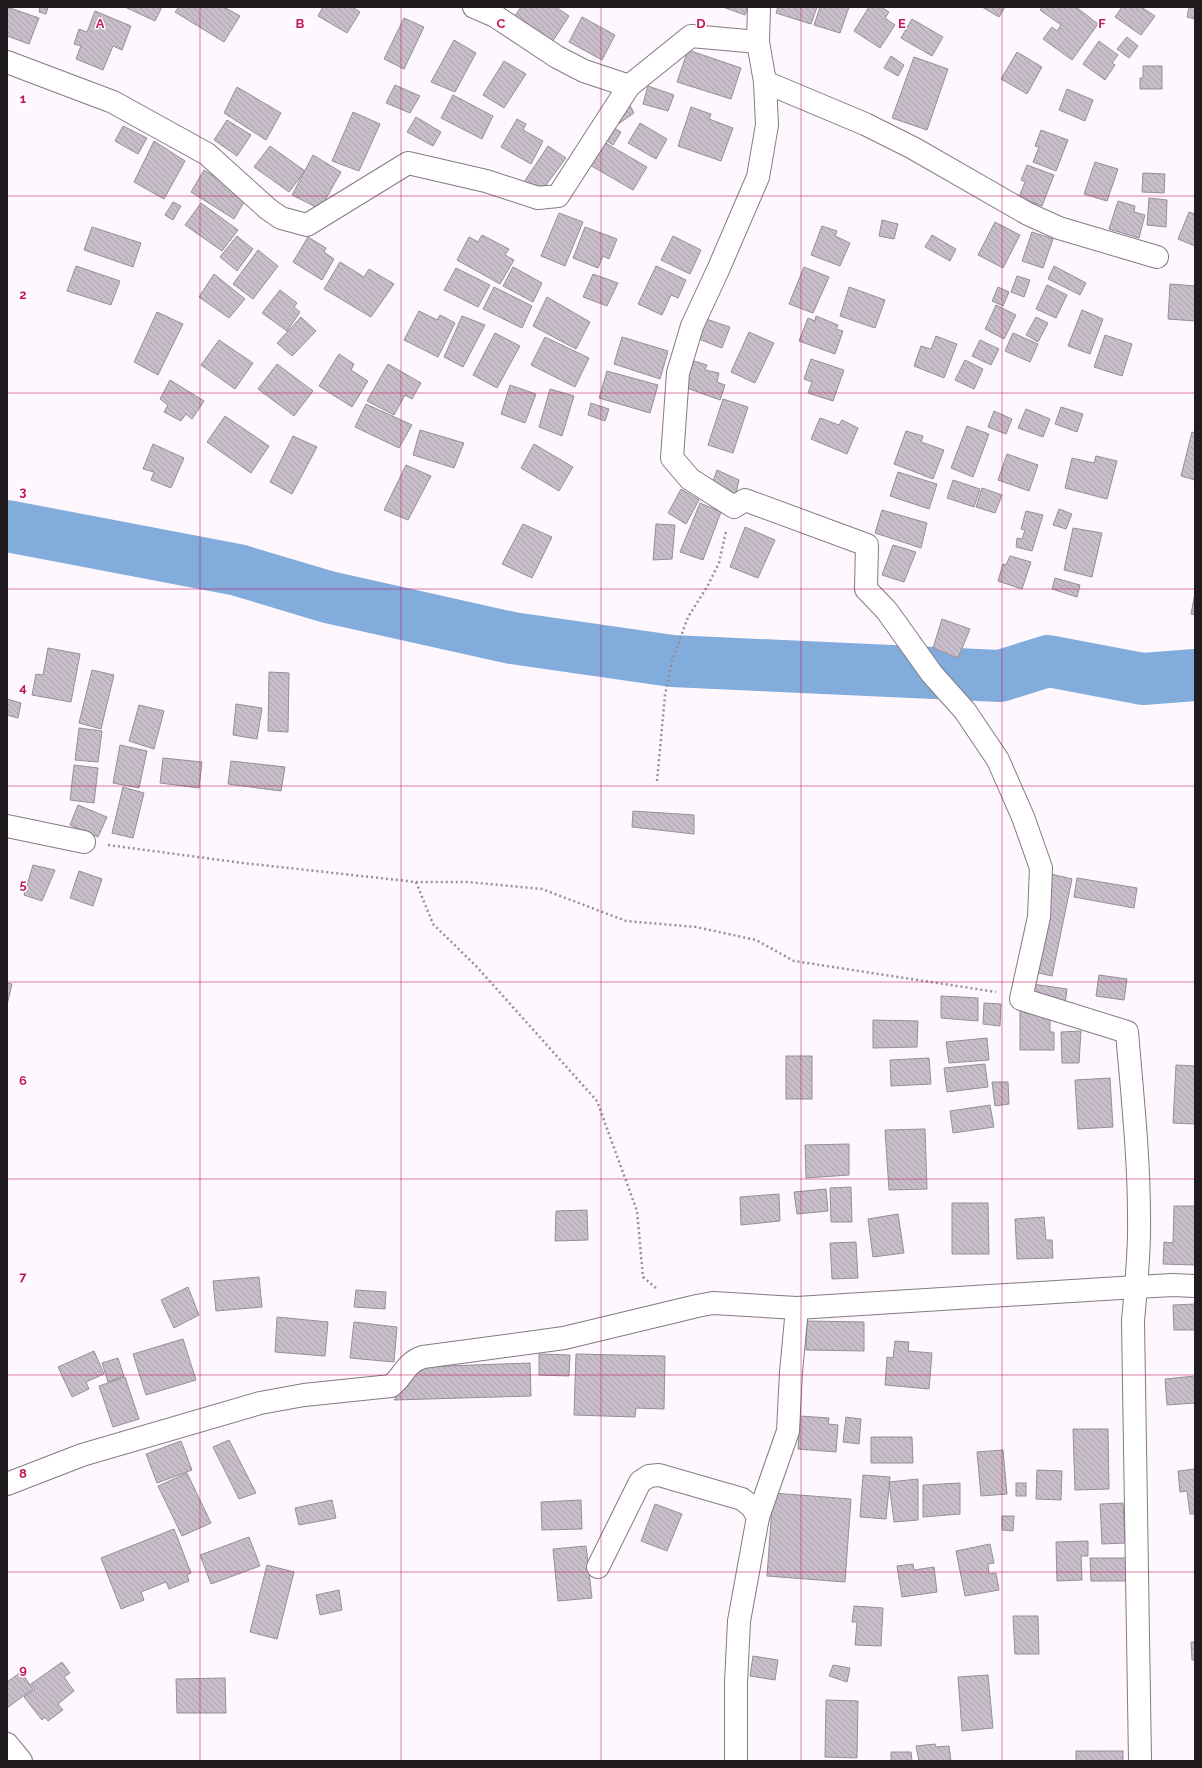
<svg xmlns="http://www.w3.org/2000/svg" width="1202" height="1768" viewBox="0 0 1202 1768" font-family="Raleway,sans-serif">
<style>
.lines{fill:none;stroke-linecap:round;stroke-linejoin:round}
.river{stroke:#82acdc;stroke-width:52}
.building{fill:url(#building-back-hatch);stroke:#968e98}
.minor-casing{stroke:#837a84;stroke-width:24}
.path{stroke:#959095;stroke-width:2.5;stroke-dasharray:2 3;stroke-linecap:butt}
.minor{stroke:#fff;stroke-width:22}
.grid{fill:none;stroke:#c2185b;stroke-width:1;stroke-opacity:0.55}
.grid-label{font-size:13px;text-anchor:middle;font-weight:bold;fill:#c2185b;stroke:#fff;stroke-width:3;stroke-linejoin:round;paint-order:stroke}
</style>
<defs>
<pattern id="building-back-hatch" width="6" height="6" patternUnits="userSpaceOnUse"><rect width="6" height="6" fill="#c8bec9"/><path d="M-1 5l2 2M0 0l6 6M5-1l2 2" fill="none" stroke="#aba3ac"/></pattern>
</defs>
<rect width="100%" height="100%" fill="#fef8fe"/>
<g class="lines">
<path class="river" d="M7 526 238 570 328 597 512 638 672 661 1000 676 1048 661 1143 679 1195 675"/>
</g>
<g class="building">
<path d="M7 7 39 18 29 44 7 36Z"/>
<path d="M40 7H48L46 14 39 12Z"/>
<path d="M125 7H162L155 21Z"/>
<path d="M179 7H224L240 16 224 42 175 12Z"/>
<path d="M323 7H352L360 12 347 33 318 16Z"/>
<path d="M521 7H556L569 16 551 44 513 19Z"/>
<path d="M723 7H748L745 15Z"/>
<path d="M778 7H817L811 24 776 13Z"/>
<path d="M820 7H849L840 33 814 25Z"/>
<path d="M869 7H881L889 12 885 18 895 25 880 48 854 31Z"/>
<path d="M982 7H1005L999 17Z"/>
<path d="M1042 7H1076L1098 24 1072 60 1043 39 1052 27 1057 31 1061 25 1040 10Z"/>
<path d="M1122 7H1141L1155 16 1141 35 1115 17Z"/>
<path d="M1189 7H1195V19L1187 17Z"/>
<path d="M95 11 131 26 122 50 113 46 103 70 76 59 81 46 74 44 79 29 87 32Z"/>
<path d="M582 17 615 35 602 60 569 42Z"/>
<path d="M404 18 424 27 404 69 384 59Z"/>
<path d="M912 19 943 37 932 56 901 38Z"/>
<path d="M1127 37 1138 46 1129 58 1117 49Z"/>
<path d="M454 40 476 53 455 92 431 82Z"/>
<path d="M1099 41 1118 55 1112 63 1115 65 1105 80 1083 64Z"/>
<path d="M688 50 741 68 731 99 677 82Z"/>
<path d="M1017 52 1042 67 1027 94 1001 79Z"/>
<path d="M891 56 904 65 898 76 884 68Z"/>
<path d="M914 57 948 69 927 130 892 118Z"/>
<path d="M504 61 526 74 504 108 483 95Z"/>
<path d="M1143 66H1162V89H1140V78H1143Z"/>
<path d="M395 85 420 96 410 113 386 103Z"/>
<path d="M648 86 674 95 668 111 643 104Z"/>
<path d="M237 87 281 113 266 140 224 113Z"/>
<path d="M1067 89 1093 100 1085 121 1059 110Z"/>
<path d="M453 95 493 116 482 139 441 118Z"/>
<path d="M627 100 634 113 614 127Z"/>
<path d="M691 107 711 114 709 119 733 128 721 161 678 146Z"/>
<path d="M353 112 380 124 359 171 332 161Z"/>
<path d="M416 117 441 132 433 146 407 132Z"/>
<path d="M517 119 526 124 523 130 543 141 531 164 501 147Z"/>
<path d="M227 120 251 135 237 156 214 140Z"/>
<path d="M601 120 621 132 613 145 593 132Z"/>
<path d="M640 123 667 139 656 159 628 143Z"/>
<path d="M123 126 147 138 138 154 115 141Z"/>
<path d="M1041 130 1068 140 1056 171 1033 162 1039 147 1035 146Z"/>
<path d="M597 138 647 167 633 190 583 161Z"/>
<path d="M154 141 185 161 164 199 134 182Z"/>
<path d="M270 146 305 171 289 192 254 167Z"/>
<path d="M548 146 566 158 540 193 524 182Z"/>
<path d="M313 155 341 172 320 209 292 195Z"/>
<path d="M1095 162 1118 169 1107 201 1084 194Z"/>
<path d="M1027 165 1054 175 1042 206 1019 197 1025 182 1021 180Z"/>
<path d="M204 170 247 197 234 219 191 192Z"/>
<path d="M1143 173 1165 174 1164 193 1142 192Z"/>
<path d="M1149 198 1167 200 1166 227 1147 225Z"/>
<path d="M1118 201 1135 206 1134 212 1145 215 1139 238 1109 229Z"/>
<path d="M173 202 181 206 173 220 165 215Z"/>
<path d="M201 203 238 230 222 251 185 225Z"/>
<path d="M1189 212 1195 214V246L1178 239Z"/>
<path d="M559 213 583 222 565 266 541 256Z"/>
<path d="M882 220 898 224 894 239 879 236Z"/>
<path d="M995 222 1020 235 1003 268 978 255Z"/>
<path d="M822 226 837 231 835 236 850 243 840 266 811 255Z"/>
<path d="M92 227 141 243 133 267 84 250Z"/>
<path d="M585 227 617 239 609 259 603 256 598 268 573 258Z"/>
<path d="M1032 232 1053 239 1043 268 1022 261Z"/>
<path d="M482 235 509 249 505 255 514 260 500 284 457 260 469 237 478 242Z"/>
<path d="M932 235 956 249 950 261 925 247Z"/>
<path d="M237 236 253 249 237 271 220 257Z"/>
<path d="M673 236 701 250 690 274 661 260Z"/>
<path d="M308 237 326 248 324 252 334 259 322 280 293 262Z"/>
<path d="M258 250 278 266 253 299 233 284Z"/>
<path d="M340 262 364 277 369 269 394 284 371 317 324 289Z"/>
<path d="M76 266 120 281 111 305 67 291Z"/>
<path d="M656 266 686 280 678 298 671 295 662 315 638 304Z"/>
<path d="M1054 266 1086 283 1080 295 1048 279Z"/>
<path d="M513 267 542 283 533 302 503 286Z"/>
<path d="M804 267 829 277 813 313 789 304Z"/>
<path d="M456 268 490 285 478 307 444 290Z"/>
<path d="M214 274 245 299 229 318 199 297Z"/>
<path d="M593 274 618 283 607 306 583 297Z"/>
<path d="M1017 276 1030 280 1024 297 1011 292Z"/>
<path d="M1170 284 1195 286V321L1168 319Z"/>
<path d="M1047 285 1067 295 1056 318 1036 309Z"/>
<path d="M494 287 532 306 522 328 483 309Z"/>
<path d="M849 287 885 300 875 328 840 316Z"/>
<path d="M998 287 1009 292 1003 306 992 301Z"/>
<path d="M280 290 297 303 294 307 300 312 287 331 262 313Z"/>
<path d="M547 297 590 322 576 349 533 326Z"/>
<path d="M996 305 1016 315 1004 339 985 329Z"/>
<path d="M1082 310 1103 319 1090 354 1068 346Z"/>
<path d="M419 311 437 320 440 315 455 323 438 357 404 340Z"/>
<path d="M157 312 183 324 158 375 134 362Z"/>
<path d="M462 316 485 325 463 367 444 357Z"/>
<path d="M816 316 838 325 836 329 843 331 835 354 799 341 808 318 815 321Z"/>
<path d="M301 317 316 331 292 356 277 343Z"/>
<path d="M1036 317 1048 323 1038 342 1026 335Z"/>
<path d="M703 318 730 327 722 348 696 338Z"/>
<path d="M749 332 774 343 755 383 731 372Z"/>
<path d="M495 333 520 346 497 388 473 375Z"/>
<path d="M1013 333 1038 344 1030 362 1005 351Z"/>
<path d="M1105 335 1132 344 1122 376 1094 367Z"/>
<path d="M936 336 957 344 944 378 914 366 921 346 931 349Z"/>
<path d="M545 337 589 358 575 387 531 365Z"/>
<path d="M622 337 668 351 660 379 614 364Z"/>
<path d="M219 340 253 363 235 389 201 365Z"/>
<path d="M980 340 999 349 991 365 972 356Z"/>
<path d="M339 354 354 364 351 370 368 381 352 407 319 386Z"/>
<path d="M811 359 844 370 833 401 808 393 812 382 804 379Z"/>
<path d="M965 360 983 369 974 389 955 380Z"/>
<path d="M694 361 707 365 705 370 719 373 717 382 725 385 720 400 684 387 689 366 692 367Z"/>
<path d="M277 364 313 391 294 416 258 389Z"/>
<path d="M388 364 421 383 412 399 405 395 394 415 367 401Z"/>
<path d="M607 371 658 385 650 413 599 398Z"/>
<path d="M170 380 204 401 192 419 186 414 181 421 164 412 168 405 160 399Z"/>
<path d="M510 385 536 394 525 423 501 414Z"/>
<path d="M550 389 574 396 562 436 539 427Z"/>
<path d="M723 399 748 407 733 453 708 445Z"/>
<path d="M591 403 609 409 605 421 588 415Z"/>
<path d="M366 404 412 425 399 448 355 427Z"/>
<path d="M1061 407 1083 414 1077 432 1055 424Z"/>
<path d="M1026 409 1050 419 1043 437 1018 428Z"/>
<path d="M994 411 1012 419 1006 434 988 427Z"/>
<path d="M225 416 269 446 251 473 207 442Z"/>
<path d="M820 418 839 425 842 420 858 428 847 454 811 439Z"/>
<path d="M967 426 989 434 973 477 951 468Z"/>
<path d="M420 430 464 443 454 468 413 455Z"/>
<path d="M906 431 923 436 921 442 944 450 933 479 894 464Z"/>
<path d="M1192 432 1195 433V480L1181 476Z"/>
<path d="M293 436 317 447 292 494 270 482Z"/>
<path d="M153 444 184 458 171 488 151 480 154 472 143 469Z"/>
<path d="M534 444 573 467 559 491 521 468Z"/>
<path d="M1007 454 1038 465 1029 491 998 480Z"/>
<path d="M1096 456 1117 461 1107 499 1065 488 1072 458 1094 463Z"/>
<path d="M406 465 431 476 408 520 384 510Z"/>
<path d="M717 470 739 480 734 502 710 490Z"/>
<path d="M898 472 937 484 929 509 890 496Z"/>
<path d="M953 480 980 489 974 507 947 498Z"/>
<path d="M982 488 1002 495 995 513 976 507Z"/>
<path d="M681 489 699 500 686 524 668 513Z"/>
<path d="M700 503 721 512 703 560 680 552Z"/>
<path d="M1059 509 1072 514 1066 529 1053 525Z"/>
<path d="M882 510 927 523 921 548 875 533Z"/>
<path d="M1026 511 1043 515 1032 551 1016 547 1017 538 1022 539 1025 530 1021 529Z"/>
<path d="M523 524 552 537 532 578 502 564Z"/>
<path d="M656 524 675 525 672 559 653 560Z"/>
<path d="M745 527 775 540 758 578 730 567Z"/>
<path d="M1073 528 1102 533 1092 577 1064 570Z"/>
<path d="M893 545 916 552 904 582 882 575Z"/>
<path d="M1010 556 1031 562 1022 589 998 581 1003 564 1006 565Z"/>
<path d="M1055 578 1080 585 1077 597 1052 589Z"/>
<path d="M1195 593V615L1191 614Z"/>
<path d="M942 619 970 629 958 658 933 648Z"/>
<path d="M48 648 80 654 71 702 32 695 36 674 43 675Z"/>
<path d="M92 670 114 675 101 729 79 723Z"/>
<path d="M269 672 289 673 288 732 268 731Z"/>
<path d="M7 699 21 703 18 718 7 715Z"/>
<path d="M236 704 262 708 257 739 233 735Z"/>
<path d="M139 705 164 711 154 749 129 741Z"/>
<path d="M79 728 102 731 98 762 75 760Z"/>
<path d="M120 745 147 751 139 788 113 783Z"/>
<path d="M163 758 202 762 199 788 160 783Z"/>
<path d="M231 761 285 767 281 791 228 784Z"/>
<path d="M74 765 98 768 94 803 70 800Z"/>
<path d="M123 787 144 793 133 838 112 833Z"/>
<path d="M78 805 107 817 98 837 70 825Z"/>
<path d="M633 811 694 815V834L632 827Z"/>
<path d="M33 865 55 870 42 901 24 895Z"/>
<path d="M79 871 102 879 93 906 70 898Z"/>
<path d="M1051 874 1072 879 1052 976 1034 972Z"/>
<path d="M1077 878 1137 888 1134 908 1074 897Z"/>
<path d="M1099 975 1127 979 1124 1000 1096 996Z"/>
<path d="M7 983 12 984 7 1005Z"/>
<path d="M1032 984 1067 989 1065 1005 1030 998Z"/>
<path d="M941 996 978 998V1021L941 1018Z"/>
<path d="M984 1003 1001 1004 1000 1026 983 1024Z"/>
<path d="M1020 1009H1050V1032H1054V1050H1020Z"/>
<path d="M873 1020 918 1021 917 1047 873 1048Z"/>
<path d="M1081 1031 1079 1063H1062L1061 1032Z"/>
<path d="M987 1038 989 1060 949 1063 946 1042Z"/>
<rect x="786" y="1056" width="26" height="43"/>
<path d="M929 1058 931 1084 891 1086 890 1060Z"/>
<path d="M985 1064 988 1087 947 1092 944 1068Z"/>
<path d="M1176 1065 1195 1066V1124L1173 1123Z"/>
<path d="M1110 1078 1113 1127 1078 1129 1075 1080Z"/>
<path d="M992 1082H1008L1009 1104 995 1106Z"/>
<path d="M990 1105 994 1127 953 1133 950 1111Z"/>
<path d="M925 1129 927 1189 889 1190 885 1130Z"/>
<path d="M849 1144V1175L806 1178 805 1145Z"/>
<path d="M851 1187 852 1222H831L830 1188Z"/>
<path d="M826 1189 828 1211 797 1214 794 1192Z"/>
<path d="M779 1194 780 1221 741 1225 740 1197Z"/>
<path d="M952 1203H988L989 1254H952Z"/>
<path d="M1174 1206H1195V1265L1163 1264 1164 1242 1173 1243Z"/>
<path d="M587 1210 588 1240 555 1241 556 1211Z"/>
<path d="M898 1214 904 1253 873 1257 868 1219Z"/>
<path d="M1044 1217 1046 1240H1052L1053 1258 1017 1259 1015 1219Z"/>
<path d="M856 1242 858 1278 832 1279 830 1243Z"/>
<path d="M259 1277 262 1307 216 1311 213 1281Z"/>
<path d="M188 1287 199 1315 174 1328 161 1300Z"/>
<path d="M356 1290 386 1292 385 1309 354 1307Z"/>
<path d="M1195 1304V1330H1174L1173 1305Z"/>
<path d="M277 1317 328 1322 325 1356 275 1352Z"/>
<path d="M807 1321 864 1322V1351L806 1350Z"/>
<path d="M354 1322 397 1327 394 1362 350 1358Z"/>
<path d="M183 1339 196 1380 146 1395 133 1354Z"/>
<path d="M895 1341 909 1342 908 1351 932 1353 929 1389 885 1385 887 1357 893 1358Z"/>
<path d="M94 1351 104 1374 86 1382 89 1389 72 1397 58 1367Z"/>
<path d="M539 1354 570 1355 569 1376 539 1375Z"/>
<path d="M576 1354 665 1356 664 1409 636 1408 635 1417 574 1415Z"/>
<path d="M118 1358 124 1376 108 1382 102 1363Z"/>
<path d="M530 1363 531 1396 394 1400 418 1367Z"/>
<path d="M1195 1376V1403L1167 1405 1165 1379Z"/>
<path d="M125 1377 139 1419 113 1427 99 1386Z"/>
<path d="M800 1416 829 1418 828 1424 838 1425 836 1452 798 1449Z"/>
<path d="M846 1417 861 1419 859 1444 843 1442Z"/>
<path d="M1073 1429H1108L1109 1489 1075 1490Z"/>
<path d="M871 1437H912L913 1463H871Z"/>
<path d="M229 1440 256 1493 239 1499 213 1447Z"/>
<path d="M181 1441 192 1470 157 1483 146 1454Z"/>
<path d="M1003 1450 1007 1494 981 1496 977 1452Z"/>
<path d="M1195 1469V1514H1190L1187 1491 1180 1492 1178 1471Z"/>
<path d="M1037 1470 1062 1471 1061 1500 1036 1499Z"/>
<path d="M187 1473 211 1523 182 1536 158 1486Z"/>
<path d="M863 1475 890 1477 886 1519 860 1517Z"/>
<path d="M918 1479V1520L894 1522 889 1482Z"/>
<path d="M960 1483V1514L923 1517V1485Z"/>
<rect x="1016" y="1483" width="10" height="13"/>
<path d="M773 1493 851 1499 845 1582 767 1576Z"/>
<path d="M332 1500 336 1518 299 1525 295 1508Z"/>
<path d="M581 1500 582 1529 542 1530 541 1502Z"/>
<path d="M1123 1503 1125 1543 1102 1544 1100 1504Z"/>
<path d="M655 1504 682 1514 667 1551 641 1541Z"/>
<path d="M1002 1516H1014L1013 1531 1002 1530Z"/>
<path d="M174 1529 191 1573 187 1575 189 1581 169 1589 166 1582 141 1592 144 1600 121 1609 101 1558Z"/>
<path d="M249 1537 260 1566 211 1584 200 1555Z"/>
<path d="M1088 1541V1556H1081L1082 1580 1057 1581 1056 1542Z"/>
<path d="M990 1544 994 1563 988 1564 989 1574 996 1573 999 1590 965 1596 956 1551Z"/>
<path d="M586 1546 592 1598 558 1601 553 1549Z"/>
<path d="M1090 1558H1127V1581H1091Z"/>
<path d="M913 1564 914 1570 934 1567 937 1592 902 1597 897 1566Z"/>
<path d="M267 1565 294 1572 277 1639 250 1632Z"/>
<path d="M339 1590 342 1610 320 1615 316 1595Z"/>
<path d="M854 1606 883 1608 881 1646 855 1645 857 1622H852Z"/>
<path d="M1013 1616H1038L1039 1654H1015Z"/>
<path d="M1191 1642H1195V1660H1192Z"/>
<path d="M753 1656 778 1660 775 1680 750 1676Z"/>
<path d="M62 1662 70 1673 64 1677 74 1691 58 1704 63 1710 48 1721 45 1717 42 1720 24 1697 35 1689 31 1684Z"/>
<path d="M833 1665 850 1668 847 1682 829 1676Z"/>
<path d="M21 1672 33 1689 7 1708V1682Z"/>
<path d="M988 1675 993 1728 962 1731 958 1677Z"/>
<path d="M225 1678 226 1713H177L176 1679Z"/>
<path d="M826 1700 858 1701 857 1758 825 1757Z"/>
<path d="M935 1744 936 1747 949 1746 951 1761H919L916 1746Z"/>
<rect x="1076" y="1751" width="47" height="10"/>
<path d="M891 1752H911L912 1761H891Z"/>
</g>
<g class="lines">
<defs>
<g id="minor">
<path d="M474 7 495 16 557 57 584 71 629 86"/>
<path d="M759 7 758 42 765 82 767 125 758 177 718 270 692 326 678 373 672 458 690 479 734 507 745 500 867 545 866 589 887 611 932 674 965 711 998 760 1023 817 1041 868 1039 917 1021 999 1127 1032C1132 1093 1139 1155 1139 1217 1140 1252 1136 1286 1133 1321L1140 1761"/>
<path d="M7 62 113 102 207 154 268 209 281 218 307 225 408 163 486 181 538 198 558 196 629 86 691 36 758 42"/>
<path d="M765 82 865 124 913 148 1028 214 1059 228 1157 257"/>
<path d="M7 826 84 842"/>
<path d="M7 1484 82 1455 260 1403 304 1395 391 1386C404 1376 405 1363 423 1357L564 1338 697 1306 713 1303 797 1308 1136 1287 1173 1285 1195 1286"/>
<path d="M758 1517 788 1431 791 1372 797 1308"/>
<path d="M598 1567 640 1482 649 1476 659 1475 742 1499 752 1507 758 1517 739 1621 736 1683V1761"/>
<path d="M7 1744 21 1761"/>
</g>
</defs>
<use href="#minor" class="minor-casing"/>
<g class="path">
<path d="M657 781 665 695 672 661 688 617 707 587 719 563 726 531"/>
<path d="M108 845 243 863 416 882H468L542 889 626 921 696 927 756 940 794 961 996 992"/>
<path d="M416 882 433 924 477 967 597 1101 637 1211 643 1277 657 1289"/>
</g>
<use href="#minor" class="minor"/>
</g>
<path class="grid" d="M200 7V1761M401 7V1761M601 7V1761M801 7V1761M1002 7V1761M7 196H1195M7 393H1195M7 589H1195M7 786H1195M7 982H1195M7 1179H1195M7 1375H1195M7 1572H1195"/>
<g class="grid-label">
<text x="100" y="28">A</text>
<text x="300" y="28">B</text>
<text x="501" y="28">C</text>
<text x="701" y="28">D</text>
<text x="902" y="28">E</text>
<text x="1102" y="28">F</text>
<text x="23" y="103">1</text>
<text x="23" y="299">2</text>
<text x="23" y="496">3</text>
<text x="23" y="692">4</text>
<text x="23" y="889">5</text>
<text x="23" y="1085">6</text>
<text x="23" y="1281">7</text>
<text x="23" y="1478">8</text>
<text x="23" y="1674">9</text>
</g>
<rect width="1202" height="1768" fill="none" stroke="#1f1b1f" stroke-width="16"/>
</svg>
